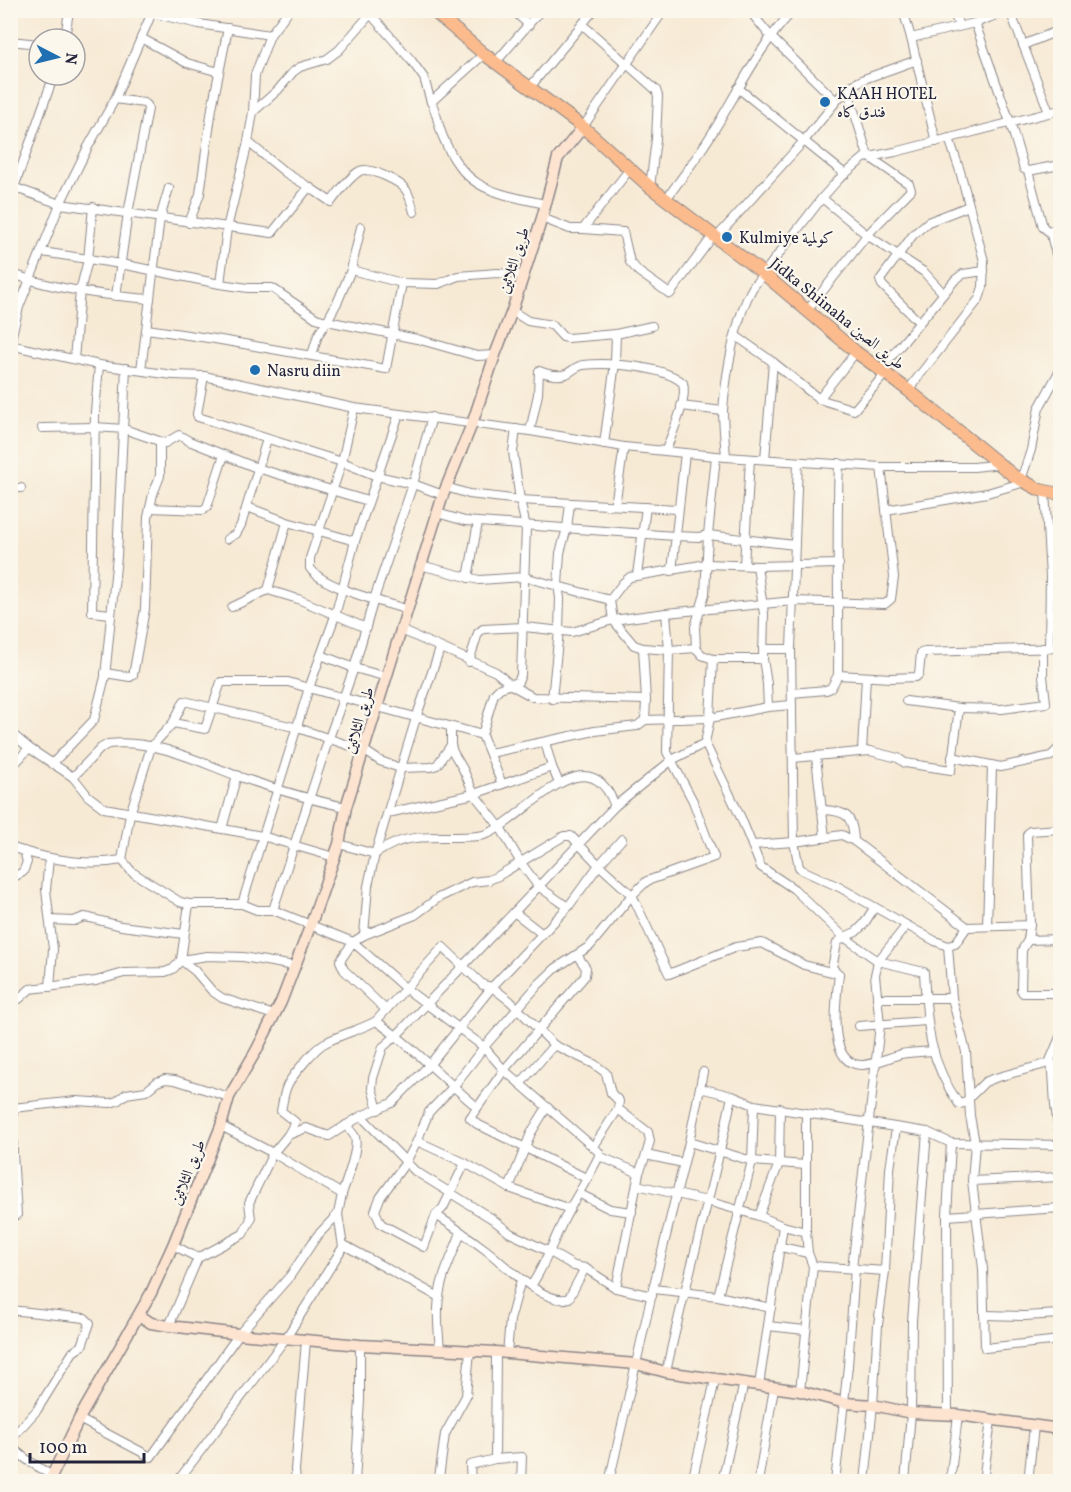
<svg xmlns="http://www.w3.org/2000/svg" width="1071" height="1492" viewBox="0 0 1071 1492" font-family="Vollkorn,Amiri,serif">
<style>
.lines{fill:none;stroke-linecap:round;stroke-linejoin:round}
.street-casing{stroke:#8c8688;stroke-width:10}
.secondary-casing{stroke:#8c8688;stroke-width:13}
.primary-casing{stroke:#8c8688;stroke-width:14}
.street{stroke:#fff;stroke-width:8}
.secondary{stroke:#fde4d1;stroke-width:10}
.primary{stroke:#fbbb8d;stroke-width:12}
.poi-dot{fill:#1f6fb2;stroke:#fbf7ec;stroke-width:2}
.labels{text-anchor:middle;stroke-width:4.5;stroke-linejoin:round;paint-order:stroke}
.poi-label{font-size:16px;fill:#22223b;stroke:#fbf7ec;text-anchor:start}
.street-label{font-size:16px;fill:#22223b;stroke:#fbf7ec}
</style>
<rect width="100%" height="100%" fill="#fbf7ec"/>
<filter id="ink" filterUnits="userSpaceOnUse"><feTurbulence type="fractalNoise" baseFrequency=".0167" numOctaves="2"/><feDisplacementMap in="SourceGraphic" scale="12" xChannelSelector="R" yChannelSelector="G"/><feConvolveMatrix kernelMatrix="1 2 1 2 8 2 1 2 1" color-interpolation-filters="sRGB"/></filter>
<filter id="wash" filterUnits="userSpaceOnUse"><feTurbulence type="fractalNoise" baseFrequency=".008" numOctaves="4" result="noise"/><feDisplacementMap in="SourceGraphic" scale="24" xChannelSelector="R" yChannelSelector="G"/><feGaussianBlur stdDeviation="1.35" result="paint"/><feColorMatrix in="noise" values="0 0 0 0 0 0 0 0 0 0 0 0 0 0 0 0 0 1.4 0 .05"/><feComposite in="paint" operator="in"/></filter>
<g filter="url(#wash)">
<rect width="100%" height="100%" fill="#f7ead5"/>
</g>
<g filter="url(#ink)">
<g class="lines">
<defs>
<g id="street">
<path d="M367 10 411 60 424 78 431 102"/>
<path d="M513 10 529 25"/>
<path d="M749 10 771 37 835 100"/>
<path d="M903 10 911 38 936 142"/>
<path d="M953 10 959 26"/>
<path d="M1010 11 1049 112"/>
<path d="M152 13 199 24 270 35"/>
<path d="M975 23 1010 122 1024 169 1028 171 1043 227 1048 231 1060 228"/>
<path d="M583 25 656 90 658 96 656 139 650 187"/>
<path d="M141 38 187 63 219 72"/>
<path d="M911 38 975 23 1010 10"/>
<path d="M65 39 69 10"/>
<path d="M10 41 39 44"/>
<path d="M1023 45 1060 30"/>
<path d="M10 48 12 10"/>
<path d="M484 54 431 102C437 112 438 126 443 137 465 191 493 192 545 204"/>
<path d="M496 62 541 10"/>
<path d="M530 87 594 10"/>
<path d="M738 88 845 174"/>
<path d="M115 99 144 103 147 105 148 109 128 213 116 296"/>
<path d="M253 112 278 90 293 72 300 67 327 59 339 50 374 10"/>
<path d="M583 127 664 10"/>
<path d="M248 142 286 173 309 187"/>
<path d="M1028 171 1060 165"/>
<path d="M10 186 60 204 272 233 309 187 331 202C339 192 349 177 360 171 368 166 401 182 406 190 410 196 412 205 414 212"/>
<path d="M822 198 867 235 924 272 943 293"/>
<path d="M10 199 54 75"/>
<path d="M666 199C685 174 703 149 719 122 742 84 762 42 794 10"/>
<path d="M542 218 570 229H583L629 170"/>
<path d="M189 223 200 194 212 108 228 28"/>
<path d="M361 227 351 270 338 301 327 321 417 339 477 356 495 355"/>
<path d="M583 229 623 232 630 262 639 272 670 294 713 236"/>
<path d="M1050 231 1060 270"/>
<path d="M716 238 803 142 847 88 864 79 917 60"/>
<path d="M42 252 121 264 220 284 248 288H272L316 318 327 321 318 335 312 355"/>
<path d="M351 270 402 283 438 284 458 276 497 273 524 275"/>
<path d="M10 273C55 290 103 295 150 299"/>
<path d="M220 284 227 228 248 142 253 112 255 75 270 35 289 10"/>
<path d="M512 311 528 321 552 325 563 337 568 338 616 334 652 326"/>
<path d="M807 311 867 235 911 190 909 184 868 156 847 88"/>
<path d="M919 322 882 285 880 280 913 235 928 222 969 206"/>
<path d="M147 329 215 339 386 369 402 283"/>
<path d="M736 336 773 362 819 399 856 352"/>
<path d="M10 343 19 307 60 204 88 147 115 99 153 10"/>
<path d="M10 345 99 365 173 375 204 376 354 408 530 431 624 447 726 457 881 467H974L1001 464"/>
<path d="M74 359 80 291 88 260 93 207"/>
<path d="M99 365 95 412 92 612 111 614"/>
<path d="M141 370 160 218 169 188"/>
<path d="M880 370 955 280 963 274 984 271"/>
<path d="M204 376 197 414 198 417 342 462 377 476 413 484 443 495"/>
<path d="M908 390 979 299 983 287 984 261 960 171 949 138"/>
<path d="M819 399 854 410 885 374"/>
<path d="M681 406 723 411"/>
<path d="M354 408 342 462 310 558V568C323 588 384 602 408 610"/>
<path d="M42 428 95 427 124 429 165 443 179 435 189 441 257 468 368 501"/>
<path d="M530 431 538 394 539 371C547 374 558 377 566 374 573 371 576 366 583 365 608 362 664 366 683 383 688 400 672 433 666 450"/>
<path d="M604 444 615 363 616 334"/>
<path d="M716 456 708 535 705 594 695 627 696 648 702 655 713 659H763L767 684 768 707"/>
<path d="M726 457C725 442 723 425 723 410 726 374 735 318 753 287L822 198 838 180 864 158 895 152 1060 110"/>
<path d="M765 459 773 362"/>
<path d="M798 462 791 649 794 842 799 867 802 870 839 887 935 941 948 946 955 944 967 927 1030 925"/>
<path d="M1021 480 1031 450 1039 408 1060 370"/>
<path d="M446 487 469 494 520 500 677 509"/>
<path d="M10 488H21"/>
<path d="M1045 491 1050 577 1049 648"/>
<path d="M615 505 624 447"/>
<path d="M247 507 287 522 355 541"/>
<path d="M150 508 203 510 207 507 224 455"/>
<path d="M886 510 987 493 1025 482"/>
<path d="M437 513 465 521 675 536 699 537 708 535 795 545"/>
<path d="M227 539 236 534 241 525 267 439"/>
<path d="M420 565 479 580 524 577 610 600 623 583 630 577 707 564 757 566 839 564"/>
<path d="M744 565 750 459"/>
<path d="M757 566 764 614 763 659"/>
<path d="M672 571 685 453"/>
<path d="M637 575 646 507"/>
<path d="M1050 577H1060"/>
<path d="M468 578 478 522"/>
<path d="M268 590 287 522"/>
<path d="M610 600 613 620 634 645 643 648 669 650 696 648"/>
<path d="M232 607 268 590 298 599 366 628"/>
<path d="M401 630 496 672 511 685 533 697 646 700"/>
<path d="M643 648 646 700 645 720"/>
<path d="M763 649H791"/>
<path d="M321 655 354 668 387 677"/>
<path d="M713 659 710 718 705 743 741 818 761 867 794 889 844 937 878 961 924 972C927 1024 928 1060 959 1104L964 1103 985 1082 995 1078 1049 1063 1060 1066"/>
<path d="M469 662 478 633 483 629 524 627 572 632 613 620 666 613 794 601 885 604 891 599 894 577 881 467"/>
<path d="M105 673 130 677 133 675 134 670 145 609 148 517 153 494 160 476V443"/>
<path d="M838 675 891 678 916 677 919 674 921 653 925 652 1060 648"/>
<path d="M792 693 826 690 831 688 838 675C839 605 836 534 839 463"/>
<path d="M552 699 559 631 560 598 558 585 560 553 567 528 570 504"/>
<path d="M906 701 959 708 1002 709 1046 703 1043 676V648"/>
<path d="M173 723 205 729 221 682H288C352 701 417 717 482 735L494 694 500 688 518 682 521 675 526 527 520 500 513 452 516 429"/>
<path d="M10 732 29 748 73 777 88 796 104 808 262 836 334 857"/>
<path d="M482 735 502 784"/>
<path d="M545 742 552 767 559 783"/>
<path d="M451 745 453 752 463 769 474 794 500 827 521 863 538 886 568 907"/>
<path d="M862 751 866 677"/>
<path d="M490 753 595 731 637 726 645 720 710 718 768 707 792 705"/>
<path d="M816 757 825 838"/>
<path d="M952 757 1001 767 1051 756 1060 747"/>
<path d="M793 758 870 751 898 758 905 763 951 770 959 708"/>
<path d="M52 764 94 720 105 677 117 556 126 368"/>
<path d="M10 769 29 748"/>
<path d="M73 777 101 748 108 744C155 739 197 761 240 777 275 789 310 800 346 807"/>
<path d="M823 810C847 811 853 816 854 841L967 927"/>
<path d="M388 813 474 794 552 767"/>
<path d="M222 829 237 775"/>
<path d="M1060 829 1030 831 1027 835 1030 925 1028 940 1022 950 1021 990 1023 993H1060"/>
<path d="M339 844 375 854C381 850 388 846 395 843 412 836 436 837 454 837 464 836 477 838 487 834 525 819 587 731 615 806"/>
<path d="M752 845 794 842 842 835 854 841"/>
<path d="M10 847C46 859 84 867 122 860L132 872 180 902 189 904H242L257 910H273L353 942 405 988 484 1047 504 1070 599 1152V1156C590 1175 579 1192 569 1210 555 1235 547 1262 531 1286"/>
<path d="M49 858 46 890 53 949 50 987"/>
<path d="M122 860 130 814 151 747 173 723 184 701 298 728 365 751 380 761 400 768 431 767 437 765 451 745V727"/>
<path d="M10 879 23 872 27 862 24 851"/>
<path d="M189 904 181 960 195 971 212 991 222 998 274 1015"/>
<path d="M242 904 309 688 335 616 355 541 399 414"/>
<path d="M874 908 864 924 856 932 844 937 837 943 832 968 839 974C837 995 825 1064 861 1065 872 1065 890 1057 901 1054 912 1052 923 1052 934 1051"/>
<path d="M273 910 329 738 354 668 374 599 413 484 432 417"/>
<path d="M514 912 541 933"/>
<path d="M50 920 74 921 84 917 90 918 121 926 184 934"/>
<path d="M987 926 992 766"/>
<path d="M364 935 368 886 375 854 416 718 440 649"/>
<path d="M1028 940 1060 939"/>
<path d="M948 946 952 998 966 1052 970 1116 975 1143 972 1181 983 1269 985 1348 1060 1340"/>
<path d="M577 955 586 968 585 976 504 1070 470 1118 477 1124 588 1179"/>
<path d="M877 998H952"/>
<path d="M10 999H19L30 989 96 981 124 973 165 972 173 969 181 960 207 956 243 957 294 966"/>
<path d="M386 1010 443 947 463 966 615 806 672 760 705 743"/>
<path d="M859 1026 926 1021"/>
<path d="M1060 1037 1049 1063 1053 1072 1055 1105 1060 1139"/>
<path d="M520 1084 554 1045"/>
<path d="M700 1088 732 1096 754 1105 927 1132 951 1143 1060 1145"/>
<path d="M10 1094 13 1108V1154L17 1215H10"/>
<path d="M477 1107C443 1079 413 1046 376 1021L386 1010 344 970 340 961 353 942 364 935 415 915 438 898 472 882 489 880 498 876 564 836H571L599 865 632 895 669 974 736 947 762 943 804 965 839 974"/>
<path d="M13 1108 76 1101 110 1103 117 1101 126 1094 146 1091 157 1082 165 1079 175 1080 229 1097"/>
<path d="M378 1110 372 1088 373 1078 383 1047 397 1035 463 966 483 985 492 987 510 1001 554 1045 594 1064 606 1073 611 1093 619 1101 618 1109 648 1132 650 1141 646 1155 683 1163"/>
<path d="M361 1116 415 1171 491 1218 510 1233 550 1252 574 1266 585 1268 616 1288 652 1296"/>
<path d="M288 1135 295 1122 281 1111C283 1102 284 1091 288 1084 293 1075 316 1047 325 1043 341 1034 360 1030 376 1021"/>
<path d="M417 1141 465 1163 509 1188 570 1209"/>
<path d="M689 1142 752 1161 806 1165"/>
<path d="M594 1146 618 1109"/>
<path d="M599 1156 639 1173"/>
<path d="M465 1163 443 1208 436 1215 424 1247 381 1224 375 1211 380 1198 406 1162 417 1141 429 1112 453 1087 484 1047 538 985 556 968 590 946 632 895 647 881 714 857 693 801 667 752 669 650 666 613"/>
<path d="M972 1181 1060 1177"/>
<path d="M637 1185 707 1201 759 1216 783 1226 806 1232"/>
<path d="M509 1188 531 1133 547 1107"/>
<path d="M342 1194C346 1181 359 1149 355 1137 353 1133 348 1128 346 1125"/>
<path d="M580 1194 610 1209 632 1212"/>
<path d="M436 1215C453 1226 470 1238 486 1250 503 1263 546 1307 569 1298L585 1268"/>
<path d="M759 1216 779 1163 780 1108"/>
<path d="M947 1216 1060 1208"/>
<path d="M173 1245 198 1258"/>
<path d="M344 1245 439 1297"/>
<path d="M781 1247 808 1253"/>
<path d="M813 1266 885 1271"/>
<path d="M852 1268 880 1025 875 975 878 961 906 926"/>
<path d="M616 1288 639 1173 646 1155"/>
<path d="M653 1289 718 1296 771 1308"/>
<path d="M718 1296 752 1161 754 1105"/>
<path d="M10 1310 85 1318 90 1323 82 1346 73 1352 37 1410 10 1440"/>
<path d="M984 1315 1024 1316 1060 1314"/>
<path d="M169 1326 198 1258 243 1234 251 1219 249 1203 273 1153 288 1135 306 1128 329 1136 361 1116 392 1103 401 1094 430 1064 492 987 568 907 599 865 622 839"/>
<path d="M768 1326 805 1330"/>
<path d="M440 1349C438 1328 436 1307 441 1286 445 1268 455 1250 461 1232"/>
<path d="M496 1352 495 1459 522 1457 521 1482"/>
<path d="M507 1353 510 1320 521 1280"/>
<path d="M666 1372C686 1280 713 1189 732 1096"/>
<path d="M759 1385 783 1226"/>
<path d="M800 1391 813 1266 808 1253 806 1232V1113"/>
<path d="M948 1415 947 1216 951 1143"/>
<path d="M79 1419 151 1457 239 1334 290 1276 317 1236 338 1214 342 1194 273 1153 221 1126"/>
<path d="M10 1446 26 1459 52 1476"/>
<path d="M177 1482 286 1338 343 1247 338 1214"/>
<path d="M296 1482 295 1470 306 1341"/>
<path d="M355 1482 360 1400V1345"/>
<path d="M441 1482 439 1478 445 1434 466 1396 470 1350"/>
<path d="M471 1482 470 1465 495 1459"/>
<path d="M609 1482 653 1289 689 1142 703 1072"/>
<path d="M692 1482 715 1380"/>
<path d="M722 1482 744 1382"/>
<path d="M758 1482 774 1388"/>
<path d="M835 1482 848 1366 855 1268"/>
<path d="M865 1482 873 1405 878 1325 885 1271 890 1169 896 1128"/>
<path d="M905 1482 911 1413 912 1321 927 1132"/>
<path d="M950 1482 958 1415"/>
<path d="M983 1482 991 1420"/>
<path d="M1028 1482 1034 1426"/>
</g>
<g id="secondary">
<path d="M139 1315 151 1323 169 1326 239 1334 360 1345 496 1352 636 1364 666 1372 800 1391 845 1403 873 1405 911 1413 958 1415 1060 1429"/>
<path d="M49 1482 79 1419 151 1293 173 1245 221 1126 229 1097 256 1051 281 1002 311 924 339 844 346 807 443 495 472 424 495 355 512 311 542 218 558 158 583 127"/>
</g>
<path id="primary" d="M432 10 484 54 583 127 650 187 764 274 856 352 908 390 1014 476 1040 490 1060 494"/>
</defs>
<use href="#street" class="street-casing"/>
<use href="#secondary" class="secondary-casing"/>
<use href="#primary" class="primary-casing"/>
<use href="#street" class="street"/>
<use href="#secondary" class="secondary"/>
<use href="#primary" class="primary"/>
</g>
</g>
<g class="poi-dot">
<circle cx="825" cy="102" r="6"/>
<circle cx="727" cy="237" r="6"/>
<circle cx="255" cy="370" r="6"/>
</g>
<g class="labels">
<g class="poi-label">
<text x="837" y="99">KAAH HOTEL<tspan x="837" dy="18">فندق كاه</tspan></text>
<text x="739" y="243">Kulmiye كولمية</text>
<text x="267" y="376">Nasru diin</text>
</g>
<g class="street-label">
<text transform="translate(513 260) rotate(-72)" y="6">طريق الثلاثين</text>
<text transform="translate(838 313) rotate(39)" y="6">Jidka Shiinaha طريق الصين</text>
<text transform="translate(358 720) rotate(-73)" y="6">طريق الثلاثين</text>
<text transform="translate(187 1172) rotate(-68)" y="6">طريق الثلاثين</text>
</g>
</g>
<rect width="1071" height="1492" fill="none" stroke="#fbf7ec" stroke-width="36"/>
<g transform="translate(57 57) rotate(97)"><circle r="28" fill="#fbf7ec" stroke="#a4a2a5" stroke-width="1.5"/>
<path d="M0-4.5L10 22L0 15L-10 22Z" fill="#1f6fb2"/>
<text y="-9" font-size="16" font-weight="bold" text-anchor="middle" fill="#22223b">N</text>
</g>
<path d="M30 1453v9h114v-9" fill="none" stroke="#22223b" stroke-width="3"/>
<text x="39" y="1453" font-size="18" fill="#22223b" stroke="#fbf7ec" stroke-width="4.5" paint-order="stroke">100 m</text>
</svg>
